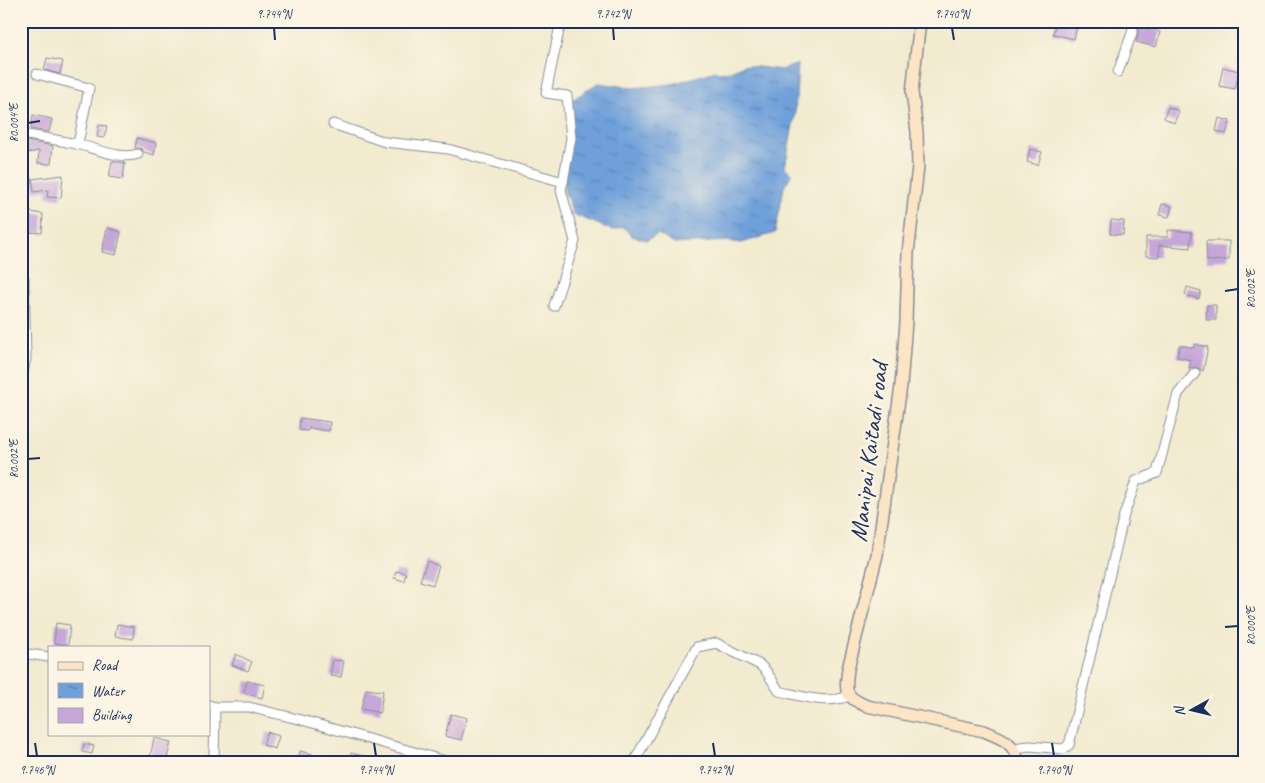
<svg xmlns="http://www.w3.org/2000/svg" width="1265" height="783" viewBox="0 0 1265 783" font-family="Caveat,sans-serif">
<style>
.water{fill:url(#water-ripples);stroke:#45689c}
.building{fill:#c6a5d9}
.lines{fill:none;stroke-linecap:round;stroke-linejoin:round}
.street-casing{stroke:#868d97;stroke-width:11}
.secondary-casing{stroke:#868d97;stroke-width:14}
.street{stroke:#fff;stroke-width:9}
.secondary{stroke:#fce5c4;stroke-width:11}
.ticks{fill:none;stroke:#1b2f5e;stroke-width:2}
.labels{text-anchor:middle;stroke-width:5;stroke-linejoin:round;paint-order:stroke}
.street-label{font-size:25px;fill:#1b2f5e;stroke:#fcf5e5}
.neatline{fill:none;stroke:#1b2f5e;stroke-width:2}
.ticks-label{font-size:12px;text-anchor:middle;fill:#1b2f5e}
</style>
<defs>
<pattern id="water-ripples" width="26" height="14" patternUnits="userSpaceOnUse" patternTransform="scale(1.25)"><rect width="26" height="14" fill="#6fa0d9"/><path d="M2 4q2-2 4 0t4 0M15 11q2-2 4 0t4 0" fill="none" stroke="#5a83b3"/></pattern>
</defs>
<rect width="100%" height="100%" fill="#fcf5e5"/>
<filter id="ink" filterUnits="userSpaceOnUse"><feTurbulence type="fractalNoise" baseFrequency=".02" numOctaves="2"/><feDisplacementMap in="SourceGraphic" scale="10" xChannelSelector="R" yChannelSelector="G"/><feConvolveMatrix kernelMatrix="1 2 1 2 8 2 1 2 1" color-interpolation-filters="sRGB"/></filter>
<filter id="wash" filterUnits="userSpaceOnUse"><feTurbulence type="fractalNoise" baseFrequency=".0096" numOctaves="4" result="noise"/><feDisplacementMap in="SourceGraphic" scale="20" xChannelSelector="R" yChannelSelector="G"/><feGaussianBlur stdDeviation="1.12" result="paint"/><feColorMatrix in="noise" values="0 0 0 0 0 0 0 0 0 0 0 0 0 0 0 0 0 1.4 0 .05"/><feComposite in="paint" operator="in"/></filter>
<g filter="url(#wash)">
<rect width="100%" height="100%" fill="#f2ebd0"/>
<path class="water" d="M798 64 795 114 785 167 792 174 784 187 775 233 741 243 727 241 674 244 658 234 647 240 632 236 624 227 612 230 573 214 564 190 572 100 598 83 633 88 672 84 716 71 726 73 744 65 781 70Z"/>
<g id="blocks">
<g class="building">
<path d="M1056 21H1078L1074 39 1053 34Z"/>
<path d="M1140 26 1160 32 1156 47 1136 42Z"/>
<path d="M47 58 63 61 60 74 44 70Z"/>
<path d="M1223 67 1239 71 1235 89 1219 86Z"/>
<path d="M1168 107 1179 111 1174 123 1164 118Z"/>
<path d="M33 115 52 119 49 132 31 129Z"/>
<path d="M1219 118 1230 121 1226 134 1216 131Z"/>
<path d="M99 125 107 126 104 138 97 137Z"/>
<path d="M137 138 156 143 154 155 144 152 140 148H135Z"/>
<path d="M21 140 53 146 51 164 38 163 39 151 21 154Z"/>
<path d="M1030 149 1042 152 1038 165 1027 162Z"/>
<path d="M112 161 125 163 123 179 109 177Z"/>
<path d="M63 175 61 198 47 197 48 190 34 192 32 179Z"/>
<path d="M1162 204 1172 206 1169 217 1159 215Z"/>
<path d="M30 212 43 214 42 233 28 232Z"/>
<path d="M1111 220 1124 221 1123 235 1110 234Z"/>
<path d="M107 228 121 232 116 255 102 252Z"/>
<path d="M1168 230 1192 232 1190 248 1159 245V257L1146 256V237H1168Z"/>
<path d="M1206 241H1229V260L1207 261Z"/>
<path d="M1187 287 1201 291 1199 299 1185 295Z"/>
<path d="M1207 305H1216V320H1206Z"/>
<path d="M1195 344 1208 347 1203 371 1196 367 1189 368 1191 360 1177 357 1180 345 1194 348Z"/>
<path d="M300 418 330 422 329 431 309 428 308 431 299 430Z"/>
<path d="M427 561 439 566 433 585 420 581Z"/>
<path d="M396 571 406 573 404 581 394 578Z"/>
<path d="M56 623 70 625 68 645 54 643Z"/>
<path d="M117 624 134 627 133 639 115 636Z"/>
<path d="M236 654 252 662 248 671 232 665Z"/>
<path d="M333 660 344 661 341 677 330 676Z"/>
<path d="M247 681 265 685 262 698 244 693Z"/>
<path d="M366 689 383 691 380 713 361 709Z"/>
<path d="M451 714 467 718 461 740 445 736Z"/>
<path d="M267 732 279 736 275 749 263 745Z"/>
<path d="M154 738 171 742 166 762H149Z"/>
<path d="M84 744 94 746 92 754 82 752Z"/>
<path d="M300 751 312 754 310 762H297Z"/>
<path d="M351 753 373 759V762H348Z"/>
</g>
</g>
</g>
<g filter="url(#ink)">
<use href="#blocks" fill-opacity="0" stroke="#868d97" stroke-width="1"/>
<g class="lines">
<defs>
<g id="street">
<path d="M561 21 546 93 567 96 571 138 563 182"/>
<path d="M1118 72 1132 33 1134 21"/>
<path d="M37 74 89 88 78 144"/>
<path d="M1243 96H1244"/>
<path d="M333 124 385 142 448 149 563 182 561 190 575 241 554 306"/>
<path d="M21 134C40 137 58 140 76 144 95 148 120 160 138 154"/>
<path d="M21 278 24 279 26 358 21 382"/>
<path d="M21 653 49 657"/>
<path d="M209 705 215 707H249L302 720 449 762"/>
<path d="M1017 752 1020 747 1030 746 1063 749 1069 745 1124 515 1136 481 1157 473 1178 394 1195 373"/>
<path d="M214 762 215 707"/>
<path d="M634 762 697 647 716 643 760 665 766 671 779 691C802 696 826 705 849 696"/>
</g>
<path id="secondary" d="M920 21 912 92 917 132 918 167 908 253 906 322 901 386 877 555 848 669C845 691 844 697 867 706L984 731C1001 738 1015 742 1018 762"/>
</defs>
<use href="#street" class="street-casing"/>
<use href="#secondary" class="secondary-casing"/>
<use href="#street" class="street"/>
<use href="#secondary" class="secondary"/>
</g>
</g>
<path class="ticks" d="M274 28 275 40M613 28 614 40M952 28 954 40M28 123 40 121M1225 291 1238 289M28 459 40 458M1225 627 1238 626M35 743 37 756M374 743 376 756M713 743 715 756M1052 743 1054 756"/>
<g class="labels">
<g class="street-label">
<text transform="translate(868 452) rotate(-83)" y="9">Manipai Kaitadi road</text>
</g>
</g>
<rect width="1265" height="783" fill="none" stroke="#fcf5e5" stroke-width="55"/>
<rect x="48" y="646" width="162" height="90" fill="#fcf5e5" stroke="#a2a6af"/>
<rect x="58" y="662" width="25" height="8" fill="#fce5c4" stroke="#a2a6af"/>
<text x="92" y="670" font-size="15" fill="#1b2f5e">Road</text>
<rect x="58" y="683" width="25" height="15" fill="url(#water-ripples)" stroke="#a2a6af"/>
<text x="92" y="696" font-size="15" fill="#1b2f5e">Water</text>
<rect x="58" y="708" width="25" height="15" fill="#c6a5d9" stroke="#a2a6af"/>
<text x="92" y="720" font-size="15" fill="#1b2f5e">Building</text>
<g transform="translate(1192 710) rotate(262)" stroke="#fcf5e5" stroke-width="4" paint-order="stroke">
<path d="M0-4L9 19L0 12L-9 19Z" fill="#1b2f5e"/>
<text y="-8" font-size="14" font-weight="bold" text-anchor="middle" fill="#1b2f5e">N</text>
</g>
<rect x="28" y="28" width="1210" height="728" class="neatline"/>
<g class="ticks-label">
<text x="274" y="18">9.744°N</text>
<text x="613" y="18">9.742°N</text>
<text x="952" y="18">9.740°N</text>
<text transform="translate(14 123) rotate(-90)" y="4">80.004°E</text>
<text transform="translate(1251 289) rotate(-90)" y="4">80.002°E</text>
<text transform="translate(14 459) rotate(-90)" y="4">80.002°E</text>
<text transform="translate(1251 626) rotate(-90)" y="4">80.000°E</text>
<text x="37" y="774">9.746°N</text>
<text x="376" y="774">9.744°N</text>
<text x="715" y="774">9.742°N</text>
<text x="1054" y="774">9.740°N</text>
</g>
</svg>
